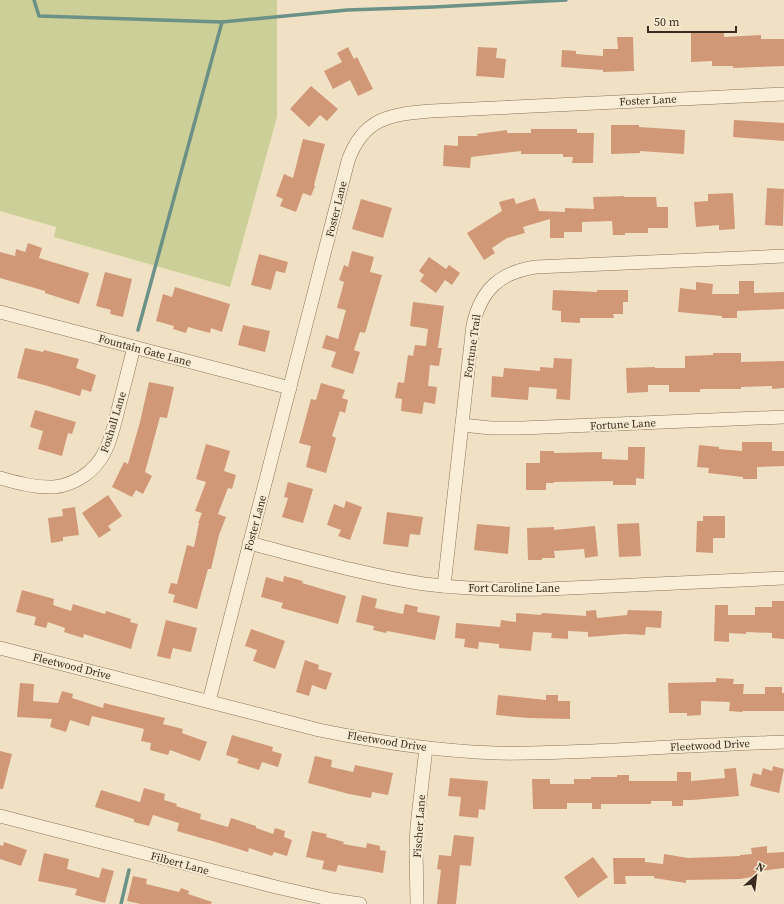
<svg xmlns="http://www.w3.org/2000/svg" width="784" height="904" viewBox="0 0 784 904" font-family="'Source Serif 4',serif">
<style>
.green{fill:#cccf97}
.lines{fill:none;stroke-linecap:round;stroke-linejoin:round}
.stream{stroke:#6c9287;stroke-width:3.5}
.building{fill:#d19878}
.street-casing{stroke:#8c7259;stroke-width:14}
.street{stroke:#fbeed8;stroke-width:13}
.labels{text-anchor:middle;stroke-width:4;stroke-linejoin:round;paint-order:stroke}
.street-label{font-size:11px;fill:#3b2b1e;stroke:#f7ebd4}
</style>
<rect width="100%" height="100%" fill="#f0e1c4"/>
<path class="green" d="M0 0H277V117L230 287 54 237 56 227 0 211Z"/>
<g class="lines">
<g class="stream">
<path d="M34 0 39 16 222 22 347 10 434 7 566 0"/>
<path d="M138 330 222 22"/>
<path d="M121 904 129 870"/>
</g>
</g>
<g class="building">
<path d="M691 33H724V37L761 35V39H784V66L733 68V66H712V61L691 62Z"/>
<path d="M617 37H633L634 71 603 72V70L561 67 562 50 576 51V54L603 56V49H618Z"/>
<path d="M348 47 354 59 357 57 373 89 358 96 350 80 333 89 324 71 342 62 337 53Z"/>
<path d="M478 47 497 48 496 58 506 59 504 78 476 76Z"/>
<path d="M311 86 338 109 327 121 320 115 309 127 290 109Z"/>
<path d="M734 120 784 123V141L733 137Z"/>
<path d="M611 125H639V127L685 130 684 154 640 151V153L611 154Z"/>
<path d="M531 129H577V133H594L593 163H572L573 157H563V154H521V151L471 157 470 168 443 166 444 145 458 146V136H478L477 134 507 130V133H531Z"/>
<path d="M303 139 325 144 314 185 315 186 311 196 303 193 296 212 280 206 283 199 276 196 284 174 293 178Z"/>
<path d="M767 188 784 189 783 226 765 225Z"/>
<path d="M733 193 735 229 719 230V225L696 227 694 202 708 201V194Z"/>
<path d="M624 196V197H656L657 207H668V228H648V233H625V235H613L612 221 582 222V232H564V238H550V219L523 227 525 233 507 238 492 248 495 253 484 260 467 233 502 211 499 202 514 198 516 204 535 198 539 211 565 212V208L594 209 593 197Z"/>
<path d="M361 199 392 208 383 238 352 229Z"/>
<path d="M28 243 42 248 39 258 89 273 79 304 45 293V291L0 278V252L15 256 16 249 25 252Z"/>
<path d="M352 251 374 257 370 272 382 275 365 333 360 332 354 350 360 352 353 374 331 367 336 352 322 348 326 335 338 339 346 310 337 308 344 282 339 280 344 265 348 267Z"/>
<path d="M259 254 288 262 285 273 276 271 271 290 251 285Z"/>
<path d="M429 257 446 269 449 265 460 273 452 285 445 280 436 293 420 281 424 275 419 271Z"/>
<path d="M105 272 132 279 123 317 110 314 111 310 96 306Z"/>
<path d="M739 281H754V293L784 292V309L737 311V318H722V316L678 312 680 288 696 290V282L713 284 712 294H739Z"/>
<path d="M175 287 230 304 222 332 211 328 210 333 188 327 186 333 173 329 174 326 156 321 163 294 172 297Z"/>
<path d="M553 290 597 292V290H628V302H623V314H613L614 318H580V323L561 322V311L552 310Z"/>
<path d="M413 302 444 306 438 348H442L439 366 430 365 428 386 437 387 435 404 424 402 422 414 401 411 402 399 395 398 398 382 404 383 408 355 413 356 415 345 426 346 428 329 410 326Z"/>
<path d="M243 325 270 331 265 352 238 345Z"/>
<path d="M25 348 43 352 44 350 79 359 76 368 96 375 91 392 82 389 80 396 44 385 17 378Z"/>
<path d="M713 353H741V362L784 361V388L772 389V386L741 387V389H700V392H669V385H648V392L627 393 626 368 655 367V368H685V356L713 355Z"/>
<path d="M554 358 572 359 570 400 556 399 557 389 529 387 528 400 491 397 492 376 503 377 504 368 540 371V367L553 368Z"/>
<path d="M149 382 174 387 167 418 160 417 145 472 152 476 143 494 136 490 132 497 112 487 124 462 128 464 140 422Z"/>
<path d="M321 383 345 390 342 398 348 400 345 413 340 411 332 436 336 438 326 473 306 467 311 446 299 443 311 399 316 400Z"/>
<path d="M35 410 76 422 72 434 68 433 62 456 38 449 43 431 30 427Z"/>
<path d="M742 442H772V451H784V466L757 467V479H743V477L708 473 709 468 697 467 699 445 719 447V449L742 451Z"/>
<path d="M206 444 230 451 224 471 236 475 232 489 228 488 218 514 226 517 219 535 211 569H208L197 609 173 602 175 595 168 593 171 583 177 584 187 545 194 547 199 523H198L202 513 195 511 206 482 196 479Z"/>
<path d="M628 447H645L644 479 636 478V485H613V481L554 482V483H546V490H526V463H540V451H554V453L602 452V459L628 460Z"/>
<path d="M288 482 313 489 303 523 282 517 288 498 284 497Z"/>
<path d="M108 495 122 516 108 526 111 530 99 538 82 513Z"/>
<path d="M346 501 362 507 350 540 338 536 341 530 327 525 334 504 344 508Z"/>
<path d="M75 507 79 535 63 537V541L51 543 48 518 63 516 62 509Z"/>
<path d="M387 512 423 517 420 535 410 534 408 547 383 544Z"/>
<path d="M703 516H725V538H713V553L696 552 697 521H703Z"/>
<path d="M639 523 641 556 619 557 617 524Z"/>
<path d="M477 524 510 527 508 554 474 550Z"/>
<path d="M595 526 598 556 585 558 584 549 554 551 555 558H542V560H528L527 528 554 527V530Z"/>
<path d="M284 576 303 581 302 583 346 596 338 624 281 608 283 603 261 597 266 577 283 582Z"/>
<path d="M22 590 54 599 53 605 71 611 73 604 105 614 106 611 131 619 130 622 138 624 131 649 84 634 83 638 64 632 65 628 48 622 46 628 34 625 36 617 16 612Z"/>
<path d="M362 595 377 599 375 608 403 614 405 604 418 607 417 612 440 616 435 640 387 631 386 633 373 630 374 626 356 622Z"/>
<path d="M772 601H784V639L772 638V633L746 632V634L729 633V642L714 641 715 605H728V615H755V607H772Z"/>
<path d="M596 610 597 618 627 615 628 610 662 611 661 628 646 627 645 635 625 634 588 637V632L568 631V639L551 638 552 633 533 632 531 651 499 648V644L479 642 478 649 464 647 465 639 455 638 456 623 500 627 501 620 516 622V613L541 615 542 613 586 616V611Z"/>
<path d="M166 620 197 628 191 652 173 648 170 659 157 656Z"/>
<path d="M251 629 285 641 275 669 253 661 257 650 245 646Z"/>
<path d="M305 660 319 665 318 669 332 673 326 690 312 685 309 696 296 692Z"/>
<path d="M716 678 734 679 733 684H744L743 694H765V687H782V693H784V711H743L742 712 729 711 730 702 701 701V715L687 716V713H669L668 683 716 682Z"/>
<path d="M20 683 34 684 33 701 58 703 62 691 73 694 72 698 103 708 104 703 165 718 163 724 183 729 182 733 207 742 200 761 170 750 168 755 150 750 151 743 141 741 144 729 92 716 89 726 70 720 66 732 50 727 52 719 17 717Z"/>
<path d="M498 695 546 700V695H558V701H570V719L528 718 496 715Z"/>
<path d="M232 735 273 747 272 751 282 754 278 767 262 762 259 770 237 763 239 759 226 755Z"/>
<path d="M0 751 12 754 3 789H0Z"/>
<path d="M315 756 332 760 331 767 353 772 355 765 393 773 388 795 372 792 371 798 349 794 308 783Z"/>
<path d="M773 766 784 769 779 793 750 786 753 773 761 775 763 768 772 771Z"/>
<path d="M736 768 739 796 692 800H683V806H672V801H651V804H601V809H592V803H567V809H533L532 779H550V784H574V779H591V777H617V775H629V781H677V772H691V781L725 778 724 769Z"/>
<path d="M450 778 488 781 485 810 479 809 478 818 459 816 461 797 448 796Z"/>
<path d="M144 788 165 794 164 800 177 804 176 806 201 814 200 819 228 827 231 818 256 826V828L273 834 275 828 285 831 284 837 292 840 287 856 274 852 272 856 249 848 248 852 209 840H208L177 831 179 823 153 815 149 826 134 822V819L95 807 101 790 140 802Z"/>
<path d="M312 831 327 834 326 837 344 842 343 844 366 848 367 843 380 846V850L386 851 383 873 338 865 336 872 322 869 324 861 306 857Z"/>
<path d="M454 835 474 837 471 866 460 865 456 904H437L441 870 437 869 439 855 451 856Z"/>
<path d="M4 842 27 850 21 866 0 859V845L3 846Z"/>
<path d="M767 846V853L784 852V868L759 871V876L740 879 686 880V883L654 878V876H625L626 884H614L613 858H645V862L663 864 664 854 688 858 740 856V855L752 854 751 848Z"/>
<path d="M44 853 69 859 67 869 99 878 102 868 114 871 105 903 75 895 77 889 38 881Z"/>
<path d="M593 857 608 877 578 898 564 877Z"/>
<path d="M133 876 147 879 146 884 179 892 181 888 189 891 188 894 212 902 211 904H141L127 901Z"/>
</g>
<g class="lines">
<defs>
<g id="street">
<path d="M0 312 290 388"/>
<path d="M462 425 491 428H522L784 417"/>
<path d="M0 478C18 483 36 488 54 487 64 486 74 482 82 477 108 461 112 433 119 406 124 387 129 367 134 347"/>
<path d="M249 543C307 558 365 575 424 584 465 589 507 590 548 589L784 578"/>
<path d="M444 586 473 325C481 290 500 272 536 267L784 256"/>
<path d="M0 648 319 730C377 742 436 751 496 753 543 754 589 751 636 749 685 746 735 744 784 742"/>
<path d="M209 701 348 161C363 118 390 114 431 111L784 94"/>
<path d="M0 816 276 887 333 900 360 904"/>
<path d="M417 904 416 848 417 826 426 748"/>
</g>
</defs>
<use href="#street" class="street-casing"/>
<use href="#street" class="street"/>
</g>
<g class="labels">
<g class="street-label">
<text transform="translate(648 100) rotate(-3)" y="4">Foster Lane</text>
<text transform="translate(336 209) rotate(-76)" y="4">Foster Lane</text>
<text transform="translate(472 346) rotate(-82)" y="4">Fortune Trail</text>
<text transform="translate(145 350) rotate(15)" y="4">Fountain Gate Lane</text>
<text transform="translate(113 422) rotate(-73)" y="4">Foxhall Lane</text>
<text transform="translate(623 424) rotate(-3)" y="4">Fortune Lane</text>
<text transform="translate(255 523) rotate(-75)" y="4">Foster Lane</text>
<text x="514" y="592">Fort Caroline Lane</text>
<text transform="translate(72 666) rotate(14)" y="4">Fleetwood Drive</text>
<text transform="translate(387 741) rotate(9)" y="4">Fleetwood Drive</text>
<text transform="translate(710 745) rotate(-3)" y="4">Fleetwood Drive</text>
<text transform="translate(419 826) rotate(-86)" y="4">Fischer Lane</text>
<text transform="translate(180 863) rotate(15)" y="4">Filbert Lane</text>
</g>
</g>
<g transform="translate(756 876) rotate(28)" stroke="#f7ebd4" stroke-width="3" paint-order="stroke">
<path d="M0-3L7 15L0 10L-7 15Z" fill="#3b2b1e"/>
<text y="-6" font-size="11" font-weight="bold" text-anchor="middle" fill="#3b2b1e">N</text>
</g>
<path d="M648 26v6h88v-6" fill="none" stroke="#3b2b1e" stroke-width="2"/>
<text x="654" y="26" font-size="12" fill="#3b2b1e" stroke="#f7ebd4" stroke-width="3" paint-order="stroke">50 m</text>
</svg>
